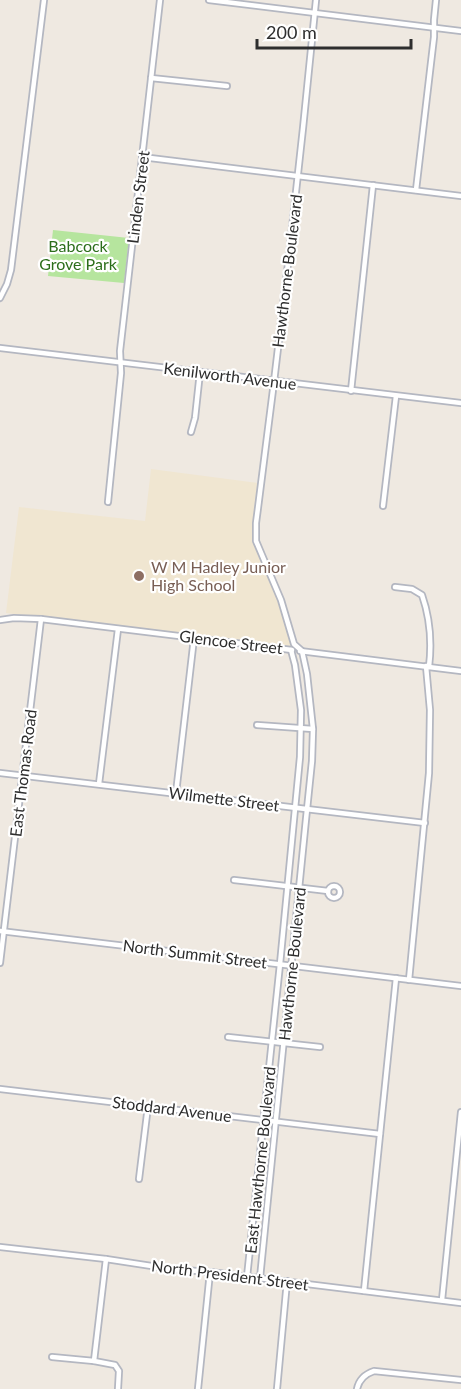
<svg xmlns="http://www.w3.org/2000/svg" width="461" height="1389" viewBox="0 0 461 1389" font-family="Lato,sans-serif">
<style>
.education{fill:#f0e6d1}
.green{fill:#b6e59e}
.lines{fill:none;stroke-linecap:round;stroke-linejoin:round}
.street-casing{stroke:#b4b7c1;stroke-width:8}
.street{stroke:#fff;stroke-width:4.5}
.education-dot{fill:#8d6e63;stroke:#fff;stroke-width:2}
.labels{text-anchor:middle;stroke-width:4.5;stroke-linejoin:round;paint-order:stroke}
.street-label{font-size:16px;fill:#2e2e2e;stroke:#fff}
.park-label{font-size:16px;fill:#2c6e1b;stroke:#fff}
.education-label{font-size:16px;fill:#785e54;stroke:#fff;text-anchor:start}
</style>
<rect width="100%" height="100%" fill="#efe9e1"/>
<path class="education" d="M151 469 257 483 252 529 254 542 285 617 293 647 6 613 19 507 145 521Z"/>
<path class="green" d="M53 230 129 238 124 283 48 276Z"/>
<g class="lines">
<defs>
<g id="street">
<path d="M209 0 461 31"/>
<path d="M151 78 227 86"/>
<path d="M142 157 461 196"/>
<path d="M416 190 434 37V20L436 0"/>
<path d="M0 298 7 284 11 270 44 0"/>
<path d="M0 348 461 403"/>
<path d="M351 391 373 185"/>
<path d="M191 432 195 418 200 372"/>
<path d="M108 502 121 373 120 351 160 0"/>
<path d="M383 506 396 396"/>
<path d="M395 587 412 589 422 595C430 618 432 642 429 667L426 666 430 710 429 773 409 980"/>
<path d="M0 620 14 618 41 619 292 650"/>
<path d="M300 651 461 671"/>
<path d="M257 725 313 729"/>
<path d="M0 773 425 823"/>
<path d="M99 784 118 629"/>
<path d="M176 793 194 638"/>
<path d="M234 880 328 891"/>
<circle cx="334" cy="892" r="6"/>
<path d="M0 931 461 986"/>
<path d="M0 963 41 619"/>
<path d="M228 1037 320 1047"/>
<path d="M0 1089 380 1134"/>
<path d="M139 1179 148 1106"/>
<path d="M0 1247 106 1259 171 1269 210 1272 461 1303"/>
<path d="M106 1259 94 1361 115 1365 119 1371 118 1389"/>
<path d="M247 1277 280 964 300 757 301 710 295 665 291 650"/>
<path d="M260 1278 306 819 312 761 313 729 307 674 302 651 294 644 281 600 256 541V523C279 349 299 175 316 0"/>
<path d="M364 1291 396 978"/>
<path d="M442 1300 461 1112"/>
<path d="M52 1357 94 1361"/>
<path d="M198 1389 210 1272"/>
<path d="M277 1389 287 1281"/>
<path d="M357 1389C359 1379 365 1374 374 1371L461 1380"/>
</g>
</defs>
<use href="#street" class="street-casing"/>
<use href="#street" class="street"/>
</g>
<circle class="education-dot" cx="139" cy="576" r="6"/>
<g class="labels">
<g class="street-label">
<text transform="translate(138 197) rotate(-83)" y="6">Linden Street</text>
<text transform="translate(287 271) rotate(-83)" y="6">Hawthorne Boulevard</text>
<text transform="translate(230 376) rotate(7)" y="6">Kenilworth Avenue</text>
<text transform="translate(231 642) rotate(7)" y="6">Glencoe Street</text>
<text transform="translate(23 773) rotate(-83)" y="6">East Thomas Road</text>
<text transform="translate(224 799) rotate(7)" y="6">Wilmette Street</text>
<text transform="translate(195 954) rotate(7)" y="6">North Summit Street</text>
<text transform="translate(292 964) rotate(-84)" y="6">Hawthorne Boulevard</text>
<text transform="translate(172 1109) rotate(7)" y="6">Stoddard Avenue</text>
<text transform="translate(260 1160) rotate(-84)" y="6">East Hawthorne Boulevard</text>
<text transform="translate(230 1275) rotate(7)" y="6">North President Street</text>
</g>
<g class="park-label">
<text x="78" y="252">Babcock<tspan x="78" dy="18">Grove Park</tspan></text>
</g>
<g class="education-label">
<text x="151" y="573">W M Hadley Junior<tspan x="151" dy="18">High School</tspan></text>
</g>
</g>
<path d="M257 39v9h154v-9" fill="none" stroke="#2e2e2e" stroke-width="3"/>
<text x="266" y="39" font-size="18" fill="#2e2e2e" stroke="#ffffff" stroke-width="4.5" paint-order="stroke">200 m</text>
</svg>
